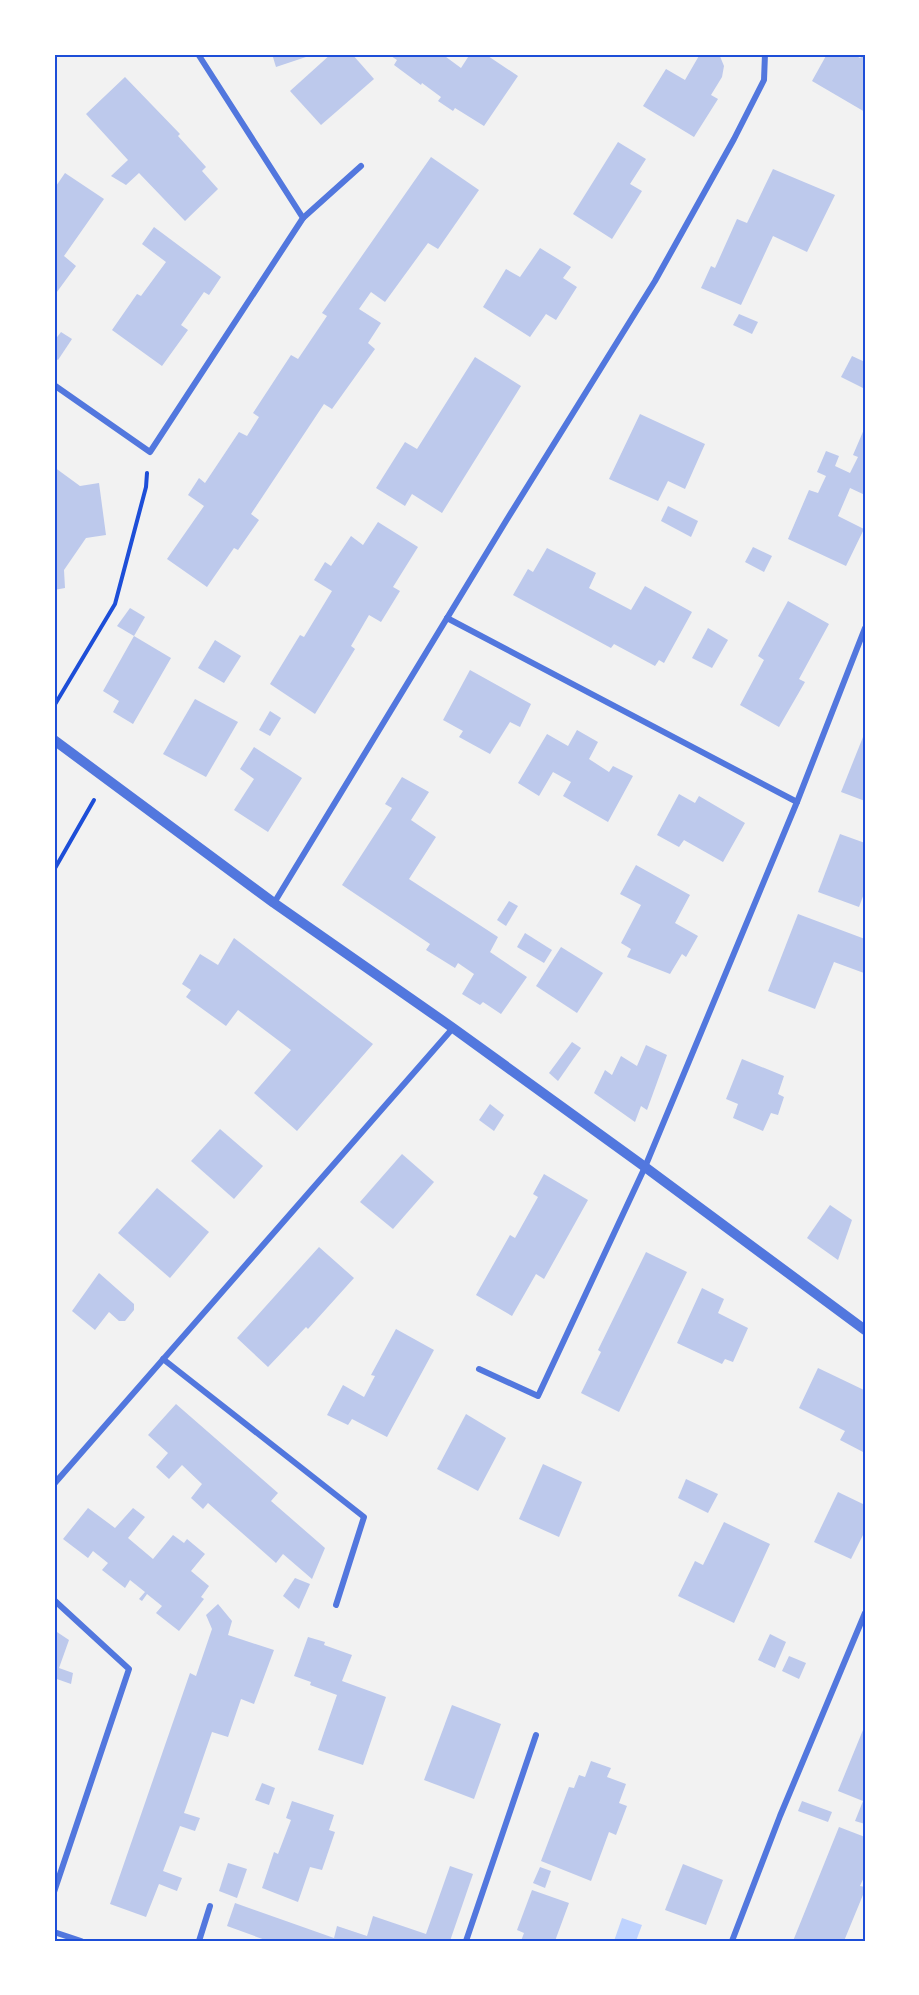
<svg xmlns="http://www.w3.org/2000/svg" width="919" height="1995" viewBox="0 0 919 1995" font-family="'Asap Condensed',sans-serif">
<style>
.water{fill:#bfd3fe}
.building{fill:#bdc9ec}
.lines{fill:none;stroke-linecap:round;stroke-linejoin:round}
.path{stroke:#1d4ed8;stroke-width:4}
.minor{stroke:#5277de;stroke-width:6}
.tertiary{stroke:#5277de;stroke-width:10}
.neatline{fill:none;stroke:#1d4ed8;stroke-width:2}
</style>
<rect width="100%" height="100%" fill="#f2f2f2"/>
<path class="water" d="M622 1918 642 1925 636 1941H614Z"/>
<g class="building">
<path d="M272 54H309V56L276 67Z"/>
<path d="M331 54H352L374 79 321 125 290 91Z"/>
<path d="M388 54H442L461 68 470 54H485L518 76 484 126 455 108 453 111 438 101 441 97 422 83 421 85 394 65 397 60Z"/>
<path d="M700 54H719L724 66 722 77 711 95 718 99 694 137 643 106 666 69 685 80Z"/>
<path d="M827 54H853L860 58 865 54V112L812 81Z"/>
<path d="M125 77 180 134 178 136 206 167 202 171 218 189 185 221 139 173 126 185 111 176 128 160 86 114Z"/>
<path d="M618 142 646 159 630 184 642 191 612 239 573 214Z"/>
<path d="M431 157 479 190 438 249 428 243 385 302 371 292 359 309 381 323 368 343 375 349 332 409 324 404 251 514 259 520 238 550 234 548 207 587 167 559 204 506 188 495 199 478 205 483 239 432 247 436 259 417 253 413 291 355 298 359 327 316 322 313Z"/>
<path d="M773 169 835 195 807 252 773 236 741 305 701 288 711 266 715 268 737 219 747 223Z"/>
<path d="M65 173 104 199 64 256 76 266 54 296V189Z"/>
<path d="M154 227 221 277 209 295 204 292 181 325 188 330 162 366 112 330 137 294 141 296 166 262 142 244Z"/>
<path d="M540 248 571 267 563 278 577 287 556 320 546 314 530 337 483 307 506 269 520 277Z"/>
<path d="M739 314 758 322 752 334 733 325Z"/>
<path d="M61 332 72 339 58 360 54 358V341Z"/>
<path d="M852 356 865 362V389L841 377Z"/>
<path d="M475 357 521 386 442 513 412 494 405 506 376 488 405 442 417 449Z"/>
<path d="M640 414 705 444 685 489 668 481 658 501 609 479Z"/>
<path d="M865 427V495L850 488 838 516 864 529 846 566 788 539 809 490 818 493 826 476 817 472 826 451 839 456 835 466 850 473 858 457 853 455Z"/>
<path d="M54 467 80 486 99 483 106 535 86 538 64 570 65 588 54 590V518L56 516 54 515Z"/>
<path d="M668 506 698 521 691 537 661 521Z"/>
<path d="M378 522 418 547 393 587 400 591 381 622 369 615 351 646 355 649 315 714 270 684 300 635 304 637 332 591 314 580 325 562 331 566 351 536 363 545Z"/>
<path d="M753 547 772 556 764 572 745 562Z"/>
<path d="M547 548 596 573 589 588 631 610 645 586 692 612 664 663 659 660 655 666 614 644 611 648 513 595 528 569 533 572Z"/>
<path d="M788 601 829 624 799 679 805 682 779 727 740 705 764 660 758 656Z"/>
<path d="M130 608 145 617 134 636 117 626Z"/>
<path d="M708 628 728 640 712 668 692 658Z"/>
<path d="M134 636 171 658 133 724 113 712 119 701 103 691Z"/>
<path d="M215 640 241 656 224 683 198 668Z"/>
<path d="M470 670 531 704 520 727 510 722 490 754 459 737 463 731 443 720Z"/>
<path d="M195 699 238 722 206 777 163 754Z"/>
<path d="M270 711 281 718 270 736 259 730Z"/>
<path d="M577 730 598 742 589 759 609 772 613 766 633 776 608 822 563 796 571 782 553 772 539 796 518 783 547 734 568 746Z"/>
<path d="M865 732V801L841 792Z"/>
<path d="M254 747 302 778 268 832 234 810 254 779 240 769Z"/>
<path d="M402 777 429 792 411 820 436 837 409 879 498 937 490 952 527 977 501 1014 483 1002 480 1005 462 994 474 974 458 963 455 968 426 950 430 944 342 885 392 808 385 804Z"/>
<path d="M679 794 695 803 699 796 745 823 723 862 684 840 679 847 657 835Z"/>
<path d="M840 834 865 843V891L859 907 818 892Z"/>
<path d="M636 865 690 895 675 923 698 936 686 957 682 954 670 974 627 957 631 949 621 943 641 905 620 894Z"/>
<path d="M509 901 518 906 506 926 497 920Z"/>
<path d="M798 914 865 939 864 973 834 962 815 1009 768 991Z"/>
<path d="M525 933 552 950 544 963 517 947Z"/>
<path d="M234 938 373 1044 297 1131 254 1093 291 1050 238 1010 226 1026 186 997 191 990 182 984 200 954 218 965Z"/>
<path d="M561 947 603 973 577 1013 536 986Z"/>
<path d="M572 1042 581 1048 558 1081 549 1073Z"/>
<path d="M646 1045 667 1055 647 1110 641 1106 635 1122 594 1093 605 1070 612 1075 621 1056 637 1066Z"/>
<path d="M742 1059 784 1076 778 1094 784 1097 778 1115 771 1113 763 1131 733 1118 738 1104 726 1099Z"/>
<path d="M490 1104 504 1115 494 1131 479 1120Z"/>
<path d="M220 1129 263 1166 234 1199 191 1161Z"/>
<path d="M402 1154 434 1182 393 1229 360 1202Z"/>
<path d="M544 1174 588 1200 544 1279 536 1274 512 1316 476 1295 510 1235 515 1238 538 1197 533 1194Z"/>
<path d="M157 1188 209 1232 170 1278 118 1233Z"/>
<path d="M830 1205 852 1220 838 1260 807 1238Z"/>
<path d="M319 1247 354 1278 308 1329 306 1327 268 1367 237 1338Z"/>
<path d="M646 1252 687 1272 619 1412 581 1393 601 1352 598 1350Z"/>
<path d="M99 1273 134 1304V1310L125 1321H119L109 1312 95 1330 72 1311Z"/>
<path d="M702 1288 724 1299 718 1313 748 1328 733 1362 725 1359 722 1364 677 1343Z"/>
<path d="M396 1329 434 1350 387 1437 352 1419 348 1425 327 1415 343 1385 364 1397 375 1376 371 1375Z"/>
<path d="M818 1368 864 1390 863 1395 865 1397V1453L840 1440 845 1431 799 1408Z"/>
<path d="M176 1404 278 1493 271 1501 325 1548 312 1579 283 1554 276 1563 208 1503 203 1509 191 1498 202 1484 182 1465 169 1479 156 1467 168 1453 148 1435Z"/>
<path d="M466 1414 506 1438 478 1491 437 1469Z"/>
<path d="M543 1464 582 1482 559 1537 519 1519Z"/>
<path d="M686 1479 718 1494 708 1513 678 1498Z"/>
<path d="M838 1492 865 1505V1531L851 1559 814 1542Z"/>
<path d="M88 1508 115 1528 133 1508 145 1517 128 1538 153 1559 173 1535 184 1543 187 1539 205 1554 191 1571 209 1586 201 1597 204 1599 179 1631 156 1613 162 1606 147 1594 142 1601 139 1599 145 1592 130 1580 125 1588 102 1570 108 1563 93 1551 88 1558 63 1539Z"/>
<path d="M724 1522 770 1544 734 1623 678 1596 695 1561 703 1565Z"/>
<path d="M295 1578 310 1584 299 1609 283 1596Z"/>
<path d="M218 1604 232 1621 228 1635 274 1650 254 1704 241 1699 228 1737 212 1732 184 1813 200 1818 195 1831 180 1826 163 1871 182 1878 177 1891 159 1884 146 1917 110 1904 190 1673 196 1676 212 1629 206 1615Z"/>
<path d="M54 1630 69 1640 59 1668 73 1673 71 1684 54 1678Z"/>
<path d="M770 1634 786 1642 775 1668 758 1660Z"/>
<path d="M308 1637 325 1642 324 1645 352 1655 342 1681 386 1697 363 1765 318 1750 337 1695 310 1685 311 1682 294 1676Z"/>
<path d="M789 1656 806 1663 799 1679 782 1671Z"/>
<path d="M452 1705 501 1724 474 1799 424 1780Z"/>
<path d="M865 1725V1824L855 1821 863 1801 838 1791Z"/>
<path d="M591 1761 611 1768 607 1777 626 1784 619 1803 627 1806 616 1835 609 1832 591 1881 541 1861 569 1787 574 1788 579 1775 585 1777Z"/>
<path d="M262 1783 275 1788 269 1805 255 1800Z"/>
<path d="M292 1801 334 1815 329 1830 335 1832 322 1870 310 1867 298 1902 262 1888 274 1852 278 1854 291 1820 286 1818Z"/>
<path d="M802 1801 832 1812 828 1822 798 1811Z"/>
<path d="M839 1827 865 1837V1875L860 1886 865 1887V1890L844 1941H793Z"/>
<path d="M228 1863 247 1869 237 1898 219 1891Z"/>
<path d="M683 1864 723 1880 706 1925 665 1910Z"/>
<path d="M450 1866 473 1874 450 1941H268L227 1926 235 1903 334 1938 337 1926 367 1936 373 1916 426 1934Z"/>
<path d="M540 1867 551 1871 545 1888 533 1883Z"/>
<path d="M532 1890 569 1903 555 1941H521L524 1933 517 1930Z"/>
</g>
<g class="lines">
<g class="path">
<path d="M54 706 115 604 146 487 147 473"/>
<path d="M54 870 94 800"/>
</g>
<g class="minor">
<path d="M303 218 361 166"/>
<path d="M54 385 150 452 303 218 198 54"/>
<path d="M447 618 797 802"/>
<path d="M274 903 506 521 655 281 734 139 764 80 765 54"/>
<path d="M163 1359 364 1517 336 1605"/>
<path d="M479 1369 538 1396 645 1167 797 802 865 628"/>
<path d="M54 1484 453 1028"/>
<path d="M54 1600 129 1669 54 1892"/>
<path d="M54 1932 81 1941"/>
<path d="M199 1941 210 1906"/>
<path d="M466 1941 536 1735"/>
<path d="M732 1941 780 1816 865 1613"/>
</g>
<path class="tertiary" d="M54 740 274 903 453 1028 645 1167 865 1330"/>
</g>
<rect width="919" height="1995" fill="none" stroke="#ffffff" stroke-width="111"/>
<rect x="56" y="56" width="808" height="1884" class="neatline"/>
</svg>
